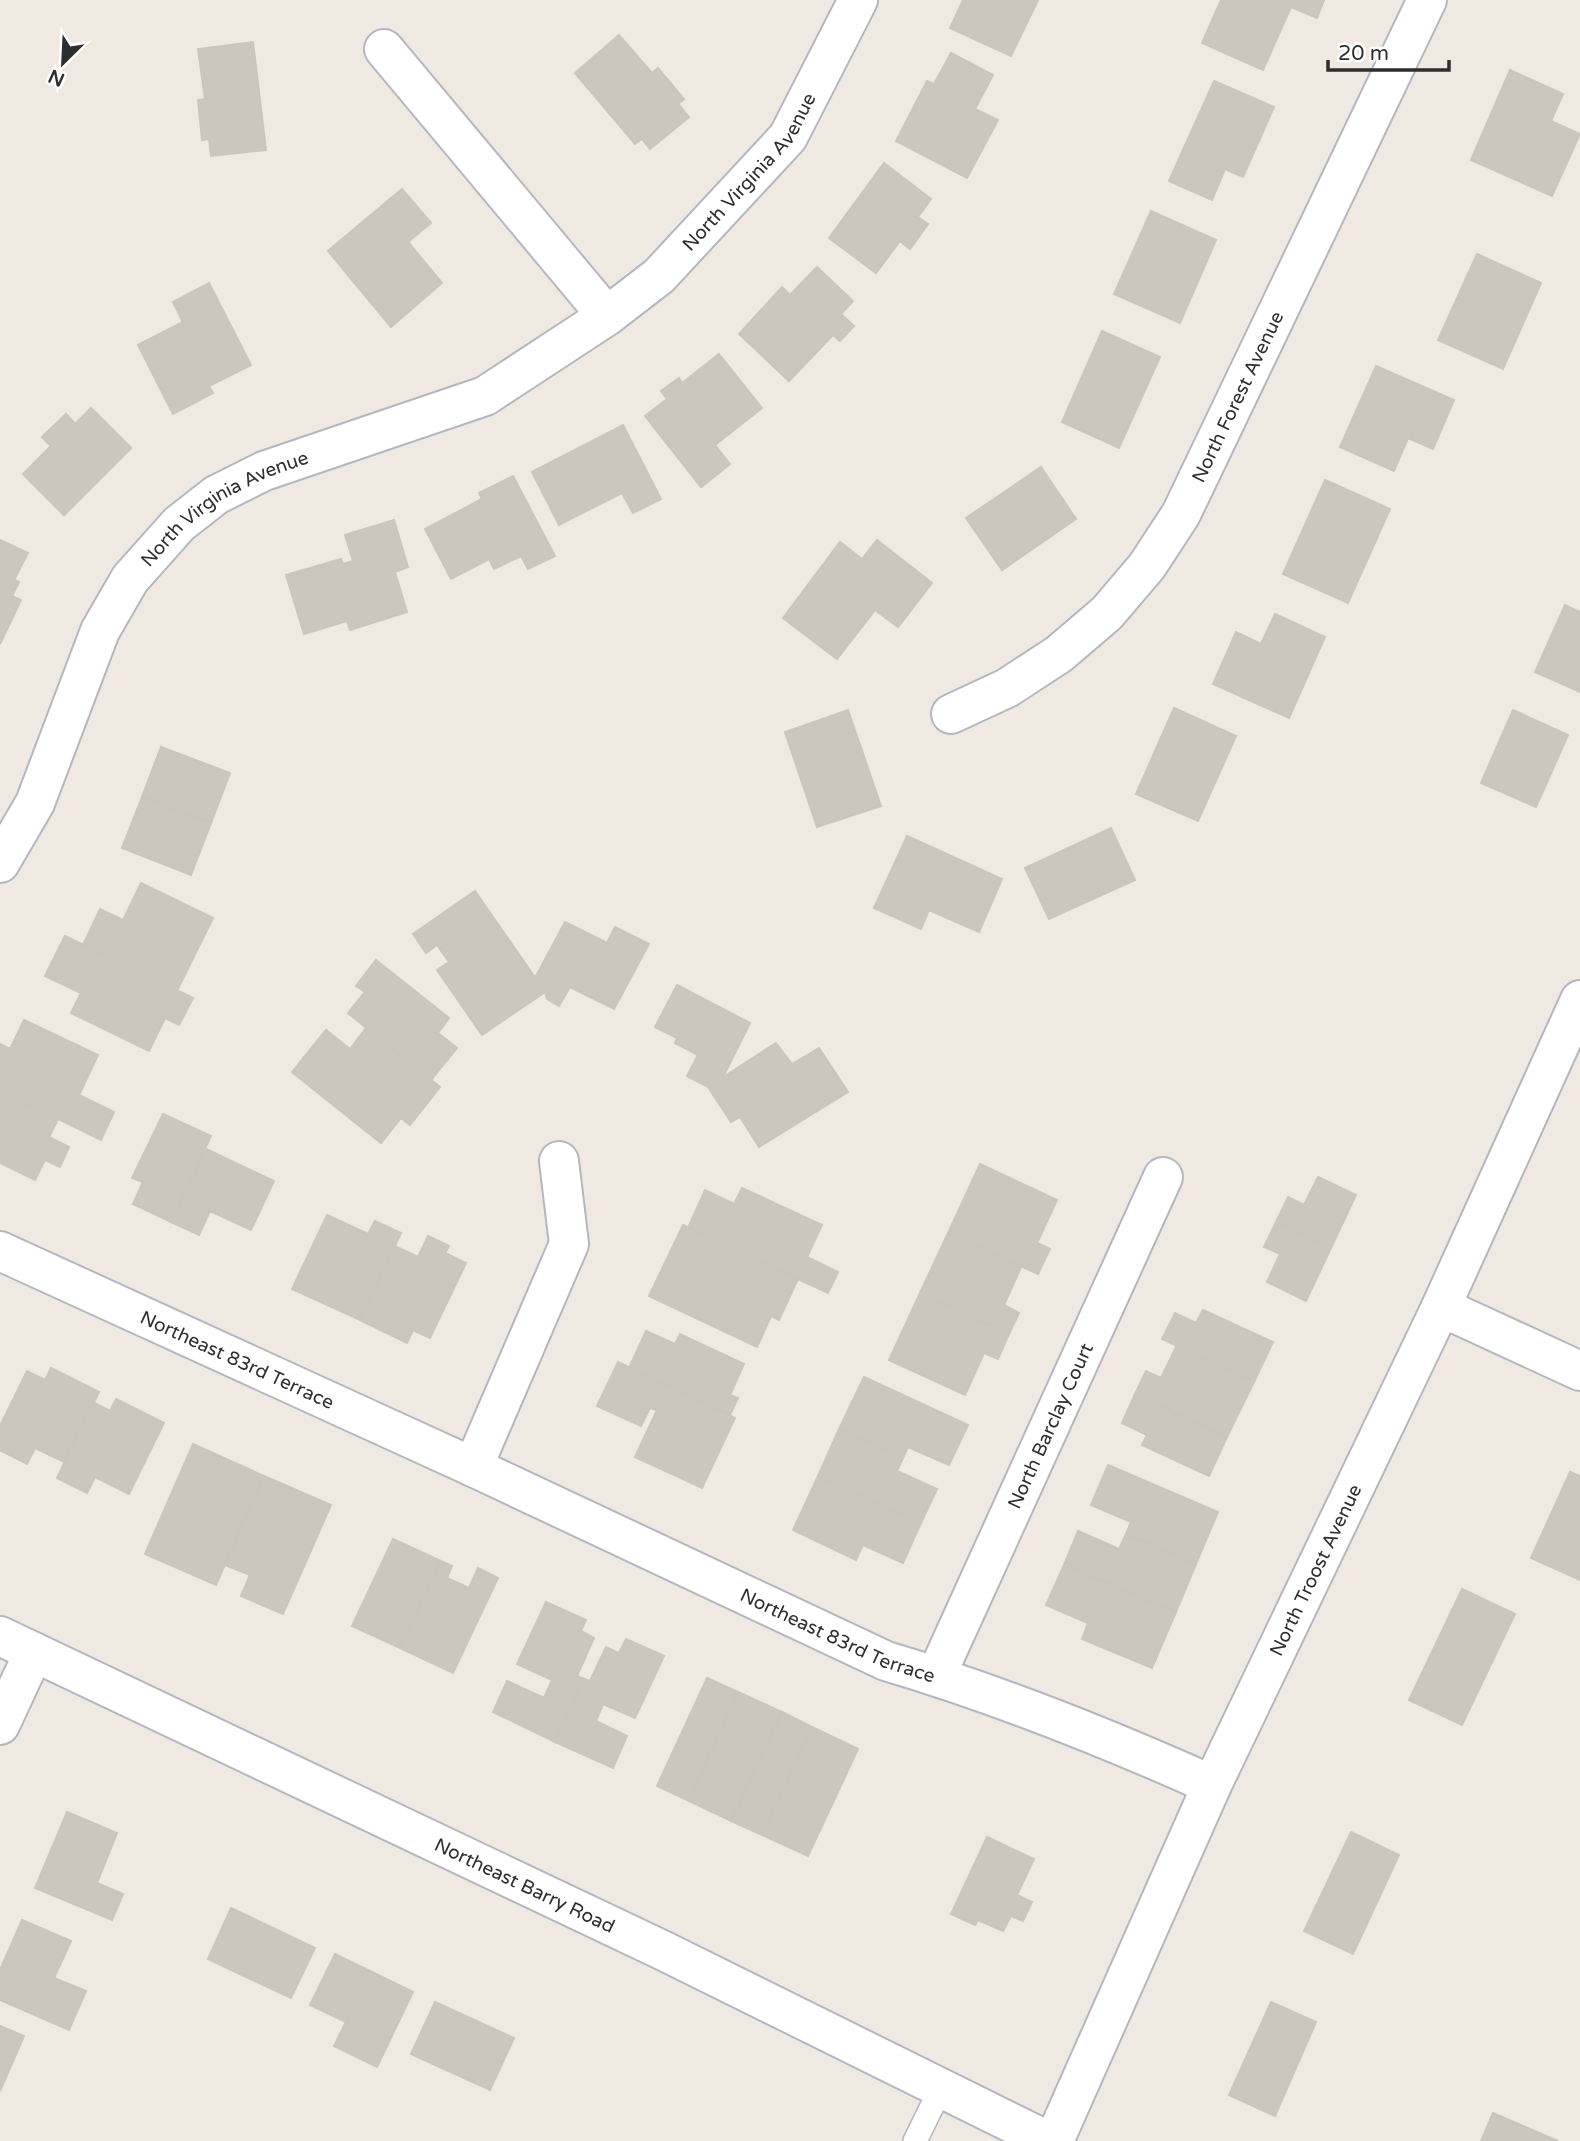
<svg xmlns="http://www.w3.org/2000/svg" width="1580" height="2141" viewBox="0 0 1580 2141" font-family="'Varela Round',sans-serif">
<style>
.building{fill:#cbc7bf;stroke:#cbc5ba;stroke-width:2}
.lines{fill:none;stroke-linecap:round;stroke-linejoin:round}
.service-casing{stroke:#b4b7c1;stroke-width:26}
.minor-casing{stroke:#b4b7c1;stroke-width:42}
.tertiary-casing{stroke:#b4b7c1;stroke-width:42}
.secondary-casing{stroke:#b4b7c1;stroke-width:42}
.service{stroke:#fff;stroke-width:23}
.minor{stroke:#fff;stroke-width:38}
.tertiary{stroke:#fff;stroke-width:38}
.secondary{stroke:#fff;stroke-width:38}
.labels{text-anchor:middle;stroke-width:5;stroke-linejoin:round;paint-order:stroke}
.street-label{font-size:19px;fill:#2e2e2e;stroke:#fff}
</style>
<rect width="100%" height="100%" fill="#efe9e1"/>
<g class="building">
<path d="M963 0H1038L1011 56 950 28Z"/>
<path d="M1221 0H1324L1317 18 1291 7 1263 70 1202 43Z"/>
<path d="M619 35 652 73 658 68 684 99 678 104 689 117 650 149 642 139 635 144 575 73Z"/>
<path d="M253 42 266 150 211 156 209 139 202 140 198 100 205 99 198 49Z"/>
<path d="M951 53 993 75 975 109 998 120 967 178 896 141 927 81 934 84Z"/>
<path d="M1510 70 1563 94 1551 121 1580 134 1552 196 1471 160Z"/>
<path d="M1214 81 1274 107 1243 177 1225 169 1212 200 1169 181Z"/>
<path d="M884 163 931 199 918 217 928 224 910 249 900 241 876 273 829 238Z"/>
<path d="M402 189 431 223 408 242 442 283 391 327 328 251Z"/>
<path d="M1151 211 1216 240 1180 323 1114 294Z"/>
<path d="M1477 254 1541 283 1503 369 1438 340Z"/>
<path d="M817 267 853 301 841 314 854 326 840 341 833 335 789 381 739 334 782 287 790 295Z"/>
<path d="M209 283 251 365 209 386 213 393 173 414 138 345 183 322 173 302Z"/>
<path d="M1102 331 1160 357 1119 448 1062 422Z"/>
<path d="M719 354 762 408 715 445 730 464 701 487 645 416 667 399 661 391 679 378 682 383Z"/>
<path d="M1376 366 1454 400 1433 449 1408 438 1394 471 1340 447Z"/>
<path d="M91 408 131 448 64 515 23 474 51 446 42 437 66 414 75 424Z"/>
<path d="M623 425 661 499 633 513 622 493 559 525 532 472Z"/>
<path d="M1041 467 1076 519 1002 570 966 518Z"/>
<path d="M513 476 555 556 528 569 521 556 494 569 489 559 451 579 425 529 482 499 479 493Z"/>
<path d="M1325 480 1390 509 1348 603 1283 574Z"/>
<path d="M394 520 408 567 395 572 407 612 350 630 347 621 304 634 286 575 341 559 343 564 353 561 345 535Z"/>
<path d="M0 540 28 553 14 580 19 582 12 596 21 600 0 644Z"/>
<path d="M877 540 932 583 898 627 875 610 837 659 783 618 840 542 862 559Z"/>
<path d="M1565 605 1580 612V692L1535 672Z"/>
<path d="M1275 614 1325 637 1289 718 1213 684 1236 632 1261 644Z"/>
<path d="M1174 708 1236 736 1198 821 1136 794Z"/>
<path d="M848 710 881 806 817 827 785 732Z"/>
<path d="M1513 710 1568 735 1536 807 1481 783Z"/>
<path d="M161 747 230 773 211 823 142 797Z"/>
<path d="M142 797 211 823 191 875 122 848Z"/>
<path d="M1111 828 1135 880 1049 919 1025 868Z"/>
<path d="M907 836 1002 879 979 932 929 910 921 929 874 908Z"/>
<path d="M141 883 213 918 177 991 83 945 100 909 123 920Z"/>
<path d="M475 891 545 992 482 1035 437 970 449 962 437 945 426 953 413 934Z"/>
<path d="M565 922 607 943 615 927 649 944 614 1009 570 987 559 1006 547 999 545 992 535 978Z"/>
<path d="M65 936 193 998 179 1025 165 1018 149 1051 71 1013 81 993 45 976Z"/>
<path d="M376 960 449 1018 438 1033 457 1048 431 1080 348 1013 365 992 356 986Z"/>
<path d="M677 985 750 1023 723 1077 708 1087 687 1076 698 1055 675 1043 677 1038 655 1027Z"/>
<path d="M24 1020 98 1055 79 1095 114 1112 101 1140 0 1091V1044L10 1049Z"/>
<path d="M366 1028 440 1087 410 1125 401 1118 381 1143 292 1072 326 1030 350 1049Z"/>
<path d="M776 1043 792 1064 819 1048 848 1092 759 1147 740 1117 731 1122 708 1087Z"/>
<path d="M0 1091 58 1119 49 1137 69 1147 60 1167 45 1160 35 1180 0 1163Z"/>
<path d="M163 1114 211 1136 171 1222 133 1204 143 1182 132 1178Z"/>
<path d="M206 1149 274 1181 251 1230 210 1211 199 1235 171 1222Z"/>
<path d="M980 1164 1057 1200 1037 1243 1050 1249 1038 1274 948 1233Z"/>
<path d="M1318 1177 1356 1195 1331 1248 1276 1222 1288 1197 1304 1205Z"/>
<path d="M742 1188 822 1225 807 1257 838 1272 828 1293 688 1228 705 1190 734 1204Z"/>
<path d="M327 1215 368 1234 375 1221 401 1233 360 1320 292 1289Z"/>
<path d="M1276 1222 1331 1248 1306 1301 1267 1282 1280 1254 1264 1247Z"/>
<path d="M683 1225 798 1279 779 1320 771 1316 757 1347 649 1296Z"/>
<path d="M948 1233 1021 1267 1004 1305 1019 1313 1009 1334 920 1293Z"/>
<path d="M428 1236 449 1246 445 1253 466 1263 430 1338 413 1330 407 1343 360 1320 395 1246 418 1257Z"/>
<path d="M920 1293 1009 1334 998 1359 984 1353 965 1395 889 1360Z"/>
<path d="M1203 1310 1273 1342 1254 1382 1162 1339 1175 1313 1196 1323Z"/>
<path d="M646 1331 675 1344 680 1334 744 1364 730 1395 738 1398 730 1415 629 1368Z"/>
<path d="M1177 1345 1254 1382 1227 1437 1135 1394 1146 1371 1161 1378Z"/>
<path d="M618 1362 735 1418 702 1488 635 1457 657 1410 650 1408 641 1426 597 1406Z"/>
<path d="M51 1368 99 1392 64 1462 35 1448 27 1464 0 1450V1426L27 1371 45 1380Z"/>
<path d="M864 1377 968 1425 949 1465 908 1447 903 1458 839 1429Z"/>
<path d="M1135 1394 1227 1437 1209 1476 1142 1445 1147 1435 1122 1423Z"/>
<path d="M116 1399 164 1423 129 1494 95 1477 87 1493 57 1478 93 1402 110 1411Z"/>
<path d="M839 1429 903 1458 897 1471 937 1489 921 1523 818 1476Z"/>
<path d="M193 1444 264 1476 216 1585 145 1554Z"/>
<path d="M1108 1465 1218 1512 1196 1564 1126 1534 1131 1522 1091 1505Z"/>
<path d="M1570 1472 1580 1476V1580L1531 1558Z"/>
<path d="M264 1476 331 1505 283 1614 241 1596 250 1575 225 1565Z"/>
<path d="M818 1476 921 1523 903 1563 863 1545 856 1560 793 1530Z"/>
<path d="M1078 1531 1119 1549 1126 1534 1196 1564 1176 1612 1064 1565Z"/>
<path d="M393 1539 441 1561 400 1648 352 1626Z"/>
<path d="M441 1561 452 1566 447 1578 469 1588 478 1568 498 1578 453 1673 400 1648Z"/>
<path d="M1064 1565 1176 1612 1152 1668 1082 1639 1088 1623 1046 1605Z"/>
<path d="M1462 1589 1515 1614 1462 1725 1409 1700Z"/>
<path d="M546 1602 586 1620 581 1631 594 1638 577 1676 584 1679 555 1742 493 1712 507 1681 544 1698 552 1680 517 1664Z"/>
<path d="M626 1639 664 1656 635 1718 603 1704 596 1721 627 1736 613 1768 555 1742 584 1679 590 1681 606 1647 619 1653Z"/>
<path d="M707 1678 738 1692 689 1801 657 1786Z"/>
<path d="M738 1692 782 1712 731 1821 689 1801Z"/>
<path d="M782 1712 812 1727 762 1835 731 1821Z"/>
<path d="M812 1727 858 1749 808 1856 762 1835Z"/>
<path d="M67 1812 117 1833 97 1883 123 1894 112 1920 35 1888Z"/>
<path d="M1351 1832 1399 1855 1353 1954 1304 1931Z"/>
<path d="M987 1837 1034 1859 1017 1895 1032 1902 1023 1921 1011 1916 1003 1931 978 1920 975 1925 951 1914Z"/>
<path d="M231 1908 315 1948 291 1998 208 1959Z"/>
<path d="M22 1920 71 1941 54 1978 86 1991 69 2030 0 2000V1970Z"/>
<path d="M335 1954 413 1992 377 2067 334 2046 346 2022 310 2005Z"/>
<path d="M435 2002 514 2038 490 2090 411 2054Z"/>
<path d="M1271 2002 1316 2022 1275 2116 1229 2095Z"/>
<path d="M0 2026 24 2036 0 2091Z"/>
<path d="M1493 2113 1558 2141H1481Z"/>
</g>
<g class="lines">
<defs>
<path id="service" d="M915 2141 941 2088"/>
<g id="minor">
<path d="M384 49 607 316"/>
<path id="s1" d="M951 714 1007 688 1059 654 1107 613 1147 566 1181 514 1427 0"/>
<path id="s2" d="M0 863 35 803 100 631 130 579 179 524 216 495 264 471 485 396 607 316 659 276 788 137 858 0"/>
<path id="s3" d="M0 1251 473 1467 886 1661C997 1694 1105 1737 1212 1785"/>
<path d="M1441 1307 1580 1371"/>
<path d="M473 1467 569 1244 559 1161"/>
<path id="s4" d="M936 1676 1163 1177"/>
<path d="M0 1725 34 1652"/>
</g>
<g id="tertiary">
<path id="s5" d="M1054 2141 1212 1785 1441 1307 1580 1000"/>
</g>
<g id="secondary">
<path id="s6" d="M0 1636 662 1950 1048 2141"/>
</g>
</defs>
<use href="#service" class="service-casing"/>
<use href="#minor" class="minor-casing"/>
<use href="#tertiary" class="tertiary-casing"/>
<use href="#secondary" class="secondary-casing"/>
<use href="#service" class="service"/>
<use href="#minor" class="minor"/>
<use href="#tertiary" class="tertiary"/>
<use href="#secondary" class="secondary"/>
</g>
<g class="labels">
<g class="street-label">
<text dy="7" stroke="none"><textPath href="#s2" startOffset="1071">North Virginia Avenue</textPath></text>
<text dy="7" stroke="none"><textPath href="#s1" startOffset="441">North Forest Avenue</textPath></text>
<text dy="7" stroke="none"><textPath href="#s2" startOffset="434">North Virginia Avenue</textPath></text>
<text dy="7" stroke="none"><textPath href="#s3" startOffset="261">Northeast 83rd Terrace</textPath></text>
<text dy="7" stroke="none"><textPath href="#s4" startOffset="275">North Barclay Court</textPath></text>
<text dy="7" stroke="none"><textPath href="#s5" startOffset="628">North Troost Avenue</textPath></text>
<text dy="7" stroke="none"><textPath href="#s3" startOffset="922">Northeast 83rd Terrace</textPath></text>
<text dy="7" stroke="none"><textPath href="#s6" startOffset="581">Northeast Barry Road</textPath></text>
</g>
</g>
<g transform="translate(63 63) rotate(204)" stroke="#ffffff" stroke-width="5" paint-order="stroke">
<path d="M0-5L12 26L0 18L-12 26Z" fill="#2e2e2e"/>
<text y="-10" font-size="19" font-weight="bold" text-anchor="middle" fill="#2e2e2e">N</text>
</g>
<path d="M1328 60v10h121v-10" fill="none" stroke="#2e2e2e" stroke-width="3.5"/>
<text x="1338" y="60" font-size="21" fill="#2e2e2e" stroke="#ffffff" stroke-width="5" paint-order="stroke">20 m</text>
</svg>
